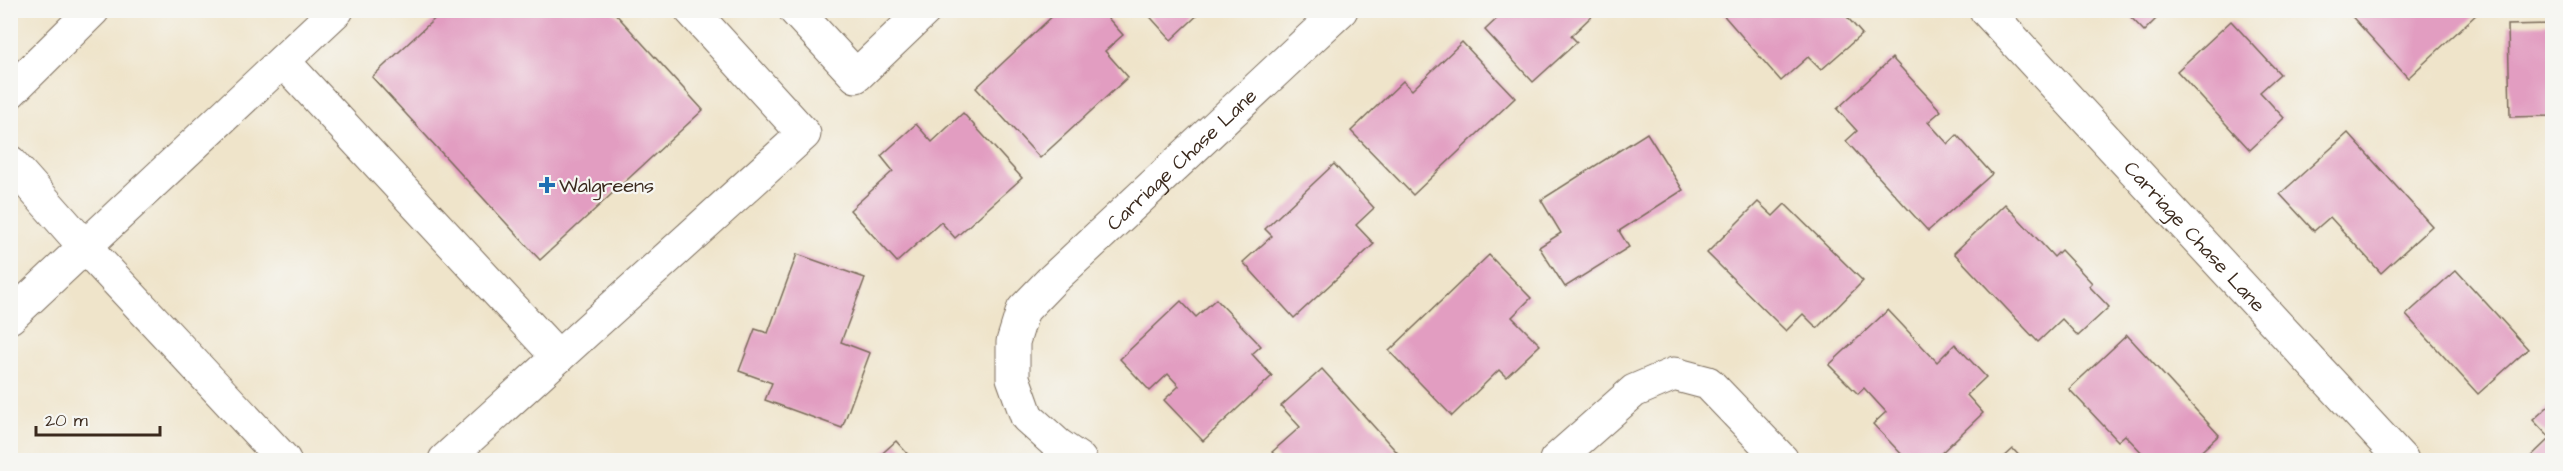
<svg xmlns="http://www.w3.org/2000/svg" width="2563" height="471" viewBox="0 0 2563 471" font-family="'Architects Daughter',sans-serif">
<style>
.building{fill:#e29dc1}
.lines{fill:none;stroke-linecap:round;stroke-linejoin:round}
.minor-casing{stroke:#7a6b5a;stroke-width:35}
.major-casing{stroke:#7a6b5a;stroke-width:35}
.minor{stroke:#fff;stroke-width:33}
.major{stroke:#fff;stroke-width:33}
.poi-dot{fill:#1f6fb2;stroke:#f6f6f2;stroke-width:2}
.labels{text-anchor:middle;stroke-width:4.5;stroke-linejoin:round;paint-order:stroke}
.street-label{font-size:20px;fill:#3b2a1e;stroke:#f6f6f2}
.poi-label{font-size:20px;fill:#3b2a1e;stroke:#f6f6f2;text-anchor:start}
</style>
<rect width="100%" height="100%" fill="#f6f6f2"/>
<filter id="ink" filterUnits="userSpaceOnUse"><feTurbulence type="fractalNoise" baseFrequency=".0167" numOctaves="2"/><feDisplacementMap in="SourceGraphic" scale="12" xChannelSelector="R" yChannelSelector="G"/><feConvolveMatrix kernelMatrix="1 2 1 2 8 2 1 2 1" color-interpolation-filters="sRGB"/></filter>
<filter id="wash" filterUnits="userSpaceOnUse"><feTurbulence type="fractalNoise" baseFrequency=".008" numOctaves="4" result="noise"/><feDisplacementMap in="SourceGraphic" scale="24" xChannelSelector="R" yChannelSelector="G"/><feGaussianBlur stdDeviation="1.35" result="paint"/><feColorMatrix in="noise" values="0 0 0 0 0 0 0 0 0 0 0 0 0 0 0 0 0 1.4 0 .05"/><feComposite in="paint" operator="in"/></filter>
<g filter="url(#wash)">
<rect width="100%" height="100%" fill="#efe4ca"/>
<g id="blocks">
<g class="building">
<path d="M444 10H612L703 110 540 260 372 77Z"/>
<path d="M1059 10H1101L1123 35 1105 51 1128 77 1040 158 976 88Z"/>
<path d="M1144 10H1203L1171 40Z"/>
<path d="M1501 10H1598L1571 36 1577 42 1533 82 1485 30 1503 13Z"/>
<path d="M1719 10H1841L1862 34 1821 70 1808 57 1781 81Z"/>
<path d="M2124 10H2165L2144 31Z"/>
<path d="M2346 10H2476L2478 13 2408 78Z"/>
<path d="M2231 21 2280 74 2260 92 2284 118 2250 150 2177 71Z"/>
<path d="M2552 24V116L2510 117 2508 25Z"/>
<path d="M1462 42 1515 98 1413 195 1351 131 1403 81 1412 90Z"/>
<path d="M1892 58 1941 111 1928 122 1948 144 1957 135 1992 174 1928 231 1846 141 1857 131 1837 109Z"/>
<path d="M963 113 1022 178 955 238 941 222 897 262 850 210 893 171 881 156 916 124 932 142Z"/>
<path d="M1647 133 1683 190 1619 231 1629 247 1565 287 1539 247 1561 233 1541 200Z"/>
<path d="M2348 133 2432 226 2381 273 2330 217 2314 231 2280 194Z"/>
<path d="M1334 164 1374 208 1356 225 1374 244 1294 318 1243 262 1272 236 1265 229Z"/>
<path d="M1758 202 1773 216 1785 204 1863 281 1817 328 1803 314 1786 331 1707 253Z"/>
<path d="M2005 204 2054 257 2061 250 2092 283 2089 286 2109 307 2078 336 2062 319 2038 342 1954 253Z"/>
<path d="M797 254 865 278 841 342 870 353 842 428 765 400 772 383 739 371 755 329 768 333Z"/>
<path d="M1489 255 1531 298 1512 317 1540 345 1506 377 1499 370 1452 416 1389 351Z"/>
<path d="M2456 270 2528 349 2478 394 2406 315Z"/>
<path d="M1216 299 1261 346 1252 354 1272 376 1203 441 1164 400 1179 386 1168 374 1150 391 1120 359 1181 301 1196 317Z"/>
<path d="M1888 310 1937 362 1955 344 1986 377 1967 395 1983 413 1934 460H1907L1873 424 1886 412 1864 388 1858 394 1829 365Z"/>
<path d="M2127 335 2219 435 2192 460H2168L2161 453 2154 460H2149L2125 435 2118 441 2069 389Z"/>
<path d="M1322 369 1404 460H1279L1272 452 1300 427 1281 406Z"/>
<path d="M2552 403V460H2527L2550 438 2533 420Z"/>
<path d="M896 441 913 460H875Z"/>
<path d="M2013 449 2023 460H2001Z"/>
</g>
</g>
</g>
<g filter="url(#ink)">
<use href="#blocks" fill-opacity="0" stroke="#7a6b5a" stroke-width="1.5"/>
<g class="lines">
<defs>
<g id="minor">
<path d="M795 10 856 76 925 10"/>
<path id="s1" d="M1986 10 2402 460"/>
<path d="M283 61 558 357 804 134 691 10"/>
<path d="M10 162 86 248 284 460"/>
<path d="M10 317 337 10"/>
<path d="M445 460 558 357"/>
<path id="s2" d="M1080 460 1058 445 1027 417 1013 378V342L1023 310 1051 281 1341 10"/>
<path d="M1556 460 1634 391 1674 374 1708 383 1782 460"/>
</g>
<path id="major" d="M10 92 93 10"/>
</defs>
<use href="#minor" class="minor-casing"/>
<use href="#major" class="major-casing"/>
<use href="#minor" class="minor"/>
<use href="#major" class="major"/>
</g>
</g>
<path class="poi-dot" d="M544 176h6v6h6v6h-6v6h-6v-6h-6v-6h6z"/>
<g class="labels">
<g class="street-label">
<text dy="7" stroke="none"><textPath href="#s2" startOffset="398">Carriage Chase Lane</textPath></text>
<text dy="7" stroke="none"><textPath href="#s1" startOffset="308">Carriage Chase Lane</textPath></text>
</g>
<g class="poi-label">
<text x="559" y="192">Walgreens</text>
</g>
</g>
<rect width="2563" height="471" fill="none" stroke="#f6f6f2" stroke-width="36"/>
<path d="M36 426v9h124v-9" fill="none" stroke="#3b2a1e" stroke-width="3"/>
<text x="45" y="426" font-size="18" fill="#3b2a1e" stroke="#f6f6f2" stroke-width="4.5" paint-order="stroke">20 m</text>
</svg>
